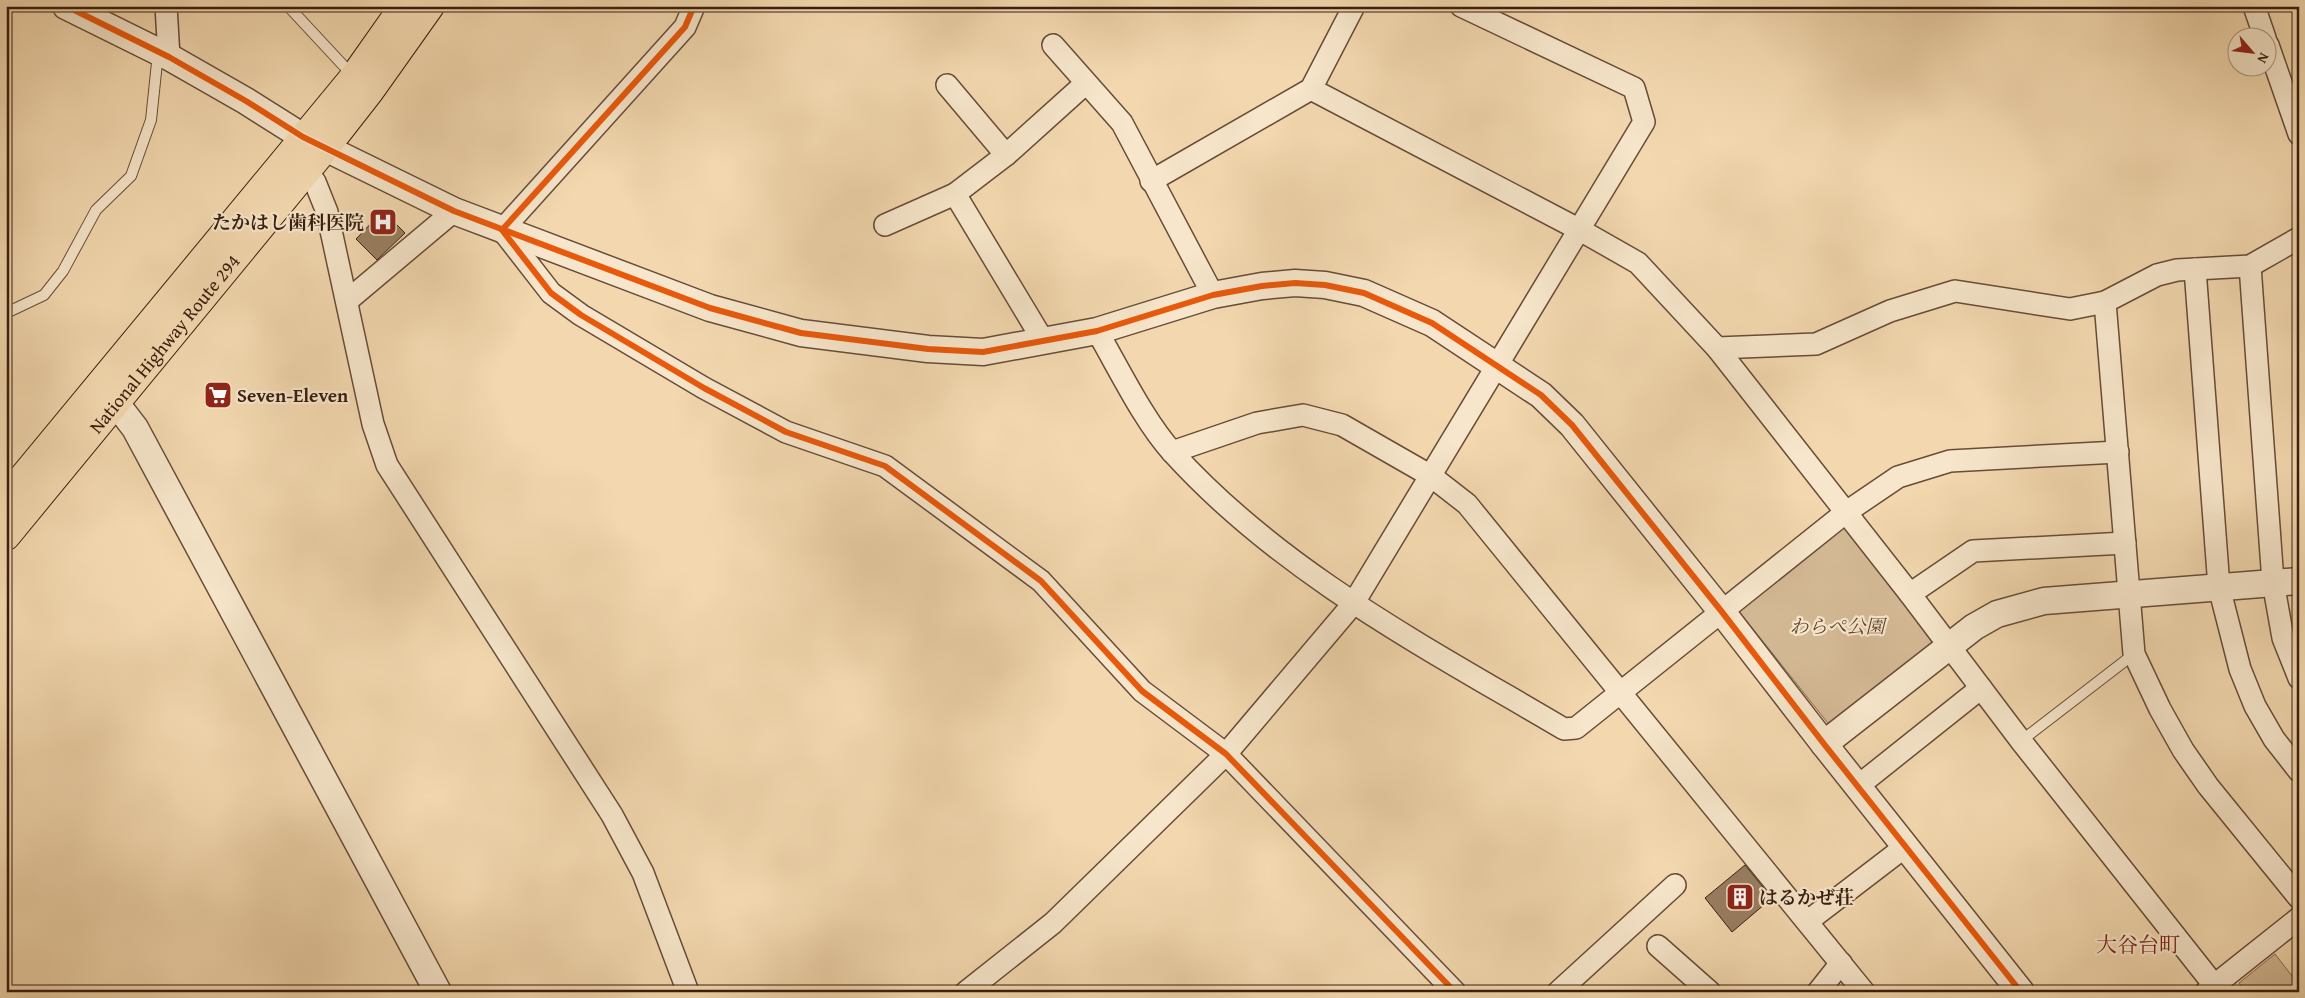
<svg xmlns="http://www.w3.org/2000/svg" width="2305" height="998" viewBox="0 0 2305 998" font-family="'Gentium Book Plus','Noto Serif JP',serif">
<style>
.green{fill:#d3b894;stroke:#866b52}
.building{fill:#997f62;stroke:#381e0f}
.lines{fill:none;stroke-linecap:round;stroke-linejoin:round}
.service-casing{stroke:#674c37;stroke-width:12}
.minor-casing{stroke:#674c37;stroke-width:24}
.tertiary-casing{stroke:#674c37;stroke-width:29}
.trunk-casing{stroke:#381e0f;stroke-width:30}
.service{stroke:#f7e6cb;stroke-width:10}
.minor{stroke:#f7e6cb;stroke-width:21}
.tertiary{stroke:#f7e6cb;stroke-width:26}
.trunk{stroke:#f3d8af;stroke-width:28}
.cycleway-casing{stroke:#f7e6cb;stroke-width:9}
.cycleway{stroke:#e8590c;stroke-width:6}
.labels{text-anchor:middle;stroke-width:4.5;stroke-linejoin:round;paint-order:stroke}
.poi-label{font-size:19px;font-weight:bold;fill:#381e0f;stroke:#f7e6cb;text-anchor:start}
.street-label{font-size:19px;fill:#381e0f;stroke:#f7e6cb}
.park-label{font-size:19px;font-style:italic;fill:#5f4430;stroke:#f7e6cb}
.quarter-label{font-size:21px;fill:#7a1f14;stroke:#f7e6cb}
</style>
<rect width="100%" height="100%" fill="#f3d8af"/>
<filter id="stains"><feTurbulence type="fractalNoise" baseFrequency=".004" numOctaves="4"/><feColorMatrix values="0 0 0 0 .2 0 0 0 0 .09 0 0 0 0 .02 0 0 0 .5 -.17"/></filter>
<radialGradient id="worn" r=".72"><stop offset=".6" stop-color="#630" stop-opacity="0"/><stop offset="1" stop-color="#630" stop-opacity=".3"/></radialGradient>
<g class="green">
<path d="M1843 525 1936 642 1831 727 1738 610Z"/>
<path d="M2275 954 2299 985V992H2245L2239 983Z"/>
</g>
<g class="building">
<path d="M383 211 405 233 377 260 356 239Z"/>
<path d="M1745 865 1772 898 1732 932 1705 898Z"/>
</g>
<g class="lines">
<defs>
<g id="service">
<path d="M288 6 354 77"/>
<path d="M6 313 44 295 63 271 96 210 131 176 151 120 158 53"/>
<path d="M2021 741 2134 654"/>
</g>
<g id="minor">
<path d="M166 6 169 57"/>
<path d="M694 6 685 27 502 230 551 293 581 315 704 388 786 432 885 466 1041 581 1142 691 1226 754 1455 992"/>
<path d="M2254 6 2265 38"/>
<path d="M1053 45 1122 123 1213 295"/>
<path d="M2268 45 2299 134"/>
<path d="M947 85 1006 155"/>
<path d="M1311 89 1580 230 1638 263 1717 348 1910 594 2021 741 2214 985"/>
<path d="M306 171 315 182 327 212 373 424 387 465 612 815 643 873 688 992"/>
<path d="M1151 181 1311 89 1354 6"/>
<path d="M885 225 955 194"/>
<path d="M2250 266 2273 582 2283 638 2299 678"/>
<path d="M2195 269 2219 587 2240 669 2255 706 2274 739 2299 771"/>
<path d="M347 301 454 211"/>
<path d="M2105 302 2134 654 2160 709 2183 750 2208 786 2299 898"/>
<path d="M1097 331C1119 369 1144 421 1173 453 1282 573 1427 648 1564 729L1576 728 1845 513 1898 477 1950 461 2118 452"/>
<path d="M1044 342 955 194 1006 155 1086 83"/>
<path d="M1717 348 1816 344 1890 311 1955 291 2070 309 2105 302 2157 275 2177 270 2250 266 2299 238"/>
<path d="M1172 452 1257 423 1303 415 1342 425 1431 476 1467 504 1864 992"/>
<path d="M1910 594 1973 551 2125 543"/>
<path d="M1858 786 1981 688"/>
<path d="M1808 921 1906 846"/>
<path d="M1658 946 1710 992"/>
<path d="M966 992 1053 923 1226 754 1353 604 1644 122 1634 88 1461 6"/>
<path d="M1558 992 1675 885"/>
<path d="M1818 992 1841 963"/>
<path d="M2206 992 2299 918"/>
</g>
<g id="tertiary">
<path d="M66 6 169 57 246 101 303 137 454 211 710 308 801 333 928 349 983 352 1097 331 1213 295 1262 286 1295 283 1325 285 1364 293 1432 323 1541 395 1572 425 1722 612 1824 744 2021 992"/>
<path d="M99 388 115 402 135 428 438 992"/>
<path d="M1824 744 1974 627 1997 614 2044 601 2299 581"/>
</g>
<g id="trunk">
<path d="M6 498 354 77 404 6"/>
<path id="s1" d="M6 536 326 147 369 92 430 6"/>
</g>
</defs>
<use href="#service" class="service-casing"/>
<use href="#minor" class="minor-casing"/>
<use href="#tertiary" class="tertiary-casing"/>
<use href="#trunk" class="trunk-casing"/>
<use href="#service" class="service"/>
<use href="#minor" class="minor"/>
<use href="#tertiary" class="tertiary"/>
<use href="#trunk" class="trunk"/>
<defs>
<g id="cycleway">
<path d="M66 6 169 57 246 101 303 137 454 211 710 308 801 333 928 349 983 352 1097 331 1213 295 1262 286 1295 283 1325 285 1364 293 1432 323 1541 395 1572 425 1722 612 1824 744 2021 992"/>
<path d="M694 6 685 27 502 230 551 293 581 315 704 388 786 432 885 466 1041 581 1142 691 1226 754 1455 992"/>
</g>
</defs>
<use href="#cycleway" class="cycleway-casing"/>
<use href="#cycleway" class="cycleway"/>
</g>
<defs>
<symbol id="hospital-square" viewBox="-11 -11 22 22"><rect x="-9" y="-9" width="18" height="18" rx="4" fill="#8f2418" stroke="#f7e6cb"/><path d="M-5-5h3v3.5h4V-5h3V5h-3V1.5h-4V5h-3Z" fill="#fff"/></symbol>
<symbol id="supermarket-square" viewBox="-11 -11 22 22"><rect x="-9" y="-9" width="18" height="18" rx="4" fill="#8f2418" stroke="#f7e6cb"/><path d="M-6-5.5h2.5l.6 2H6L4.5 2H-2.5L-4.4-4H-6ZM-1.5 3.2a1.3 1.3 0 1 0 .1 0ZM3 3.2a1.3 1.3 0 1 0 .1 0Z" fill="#fff"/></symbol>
<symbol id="building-square" viewBox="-11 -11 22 22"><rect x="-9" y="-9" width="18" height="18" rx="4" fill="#8f2418" stroke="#f7e6cb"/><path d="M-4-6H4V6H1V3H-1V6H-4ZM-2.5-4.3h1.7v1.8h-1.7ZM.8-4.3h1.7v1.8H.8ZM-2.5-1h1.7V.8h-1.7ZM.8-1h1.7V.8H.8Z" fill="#fff"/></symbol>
</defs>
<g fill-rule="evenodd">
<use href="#hospital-square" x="367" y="206" width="32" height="32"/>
<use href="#supermarket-square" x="202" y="379" width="32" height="32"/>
<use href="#building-square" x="1724" y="881" width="32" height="32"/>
</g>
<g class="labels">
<g class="poi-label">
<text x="364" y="229" text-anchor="end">たかはし歯科医院</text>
<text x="237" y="402">Seven-Eleven</text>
<text x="1759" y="904">はるかぜ荘</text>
</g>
<g class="street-label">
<text dy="7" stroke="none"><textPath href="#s1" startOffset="249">National Highway Route 294</textPath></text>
</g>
<g class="park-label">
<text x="1837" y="633">わらぺ公園</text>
</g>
<g class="quarter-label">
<text x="2138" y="952">大谷台町</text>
</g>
</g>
<rect width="2305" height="998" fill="none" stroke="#f3d8af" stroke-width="25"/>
<rect x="8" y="8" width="2290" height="983" fill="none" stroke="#381e0f" stroke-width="2.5"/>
<rect x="12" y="12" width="2280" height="973" fill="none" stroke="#381e0f"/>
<g transform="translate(2252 52) rotate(118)"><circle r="24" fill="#f7e6cb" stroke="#ab9680"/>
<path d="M0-4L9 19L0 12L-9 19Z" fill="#8f2418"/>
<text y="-8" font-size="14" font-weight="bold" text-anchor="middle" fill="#381e0f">N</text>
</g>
<rect width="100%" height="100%" filter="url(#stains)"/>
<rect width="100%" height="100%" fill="url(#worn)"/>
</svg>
